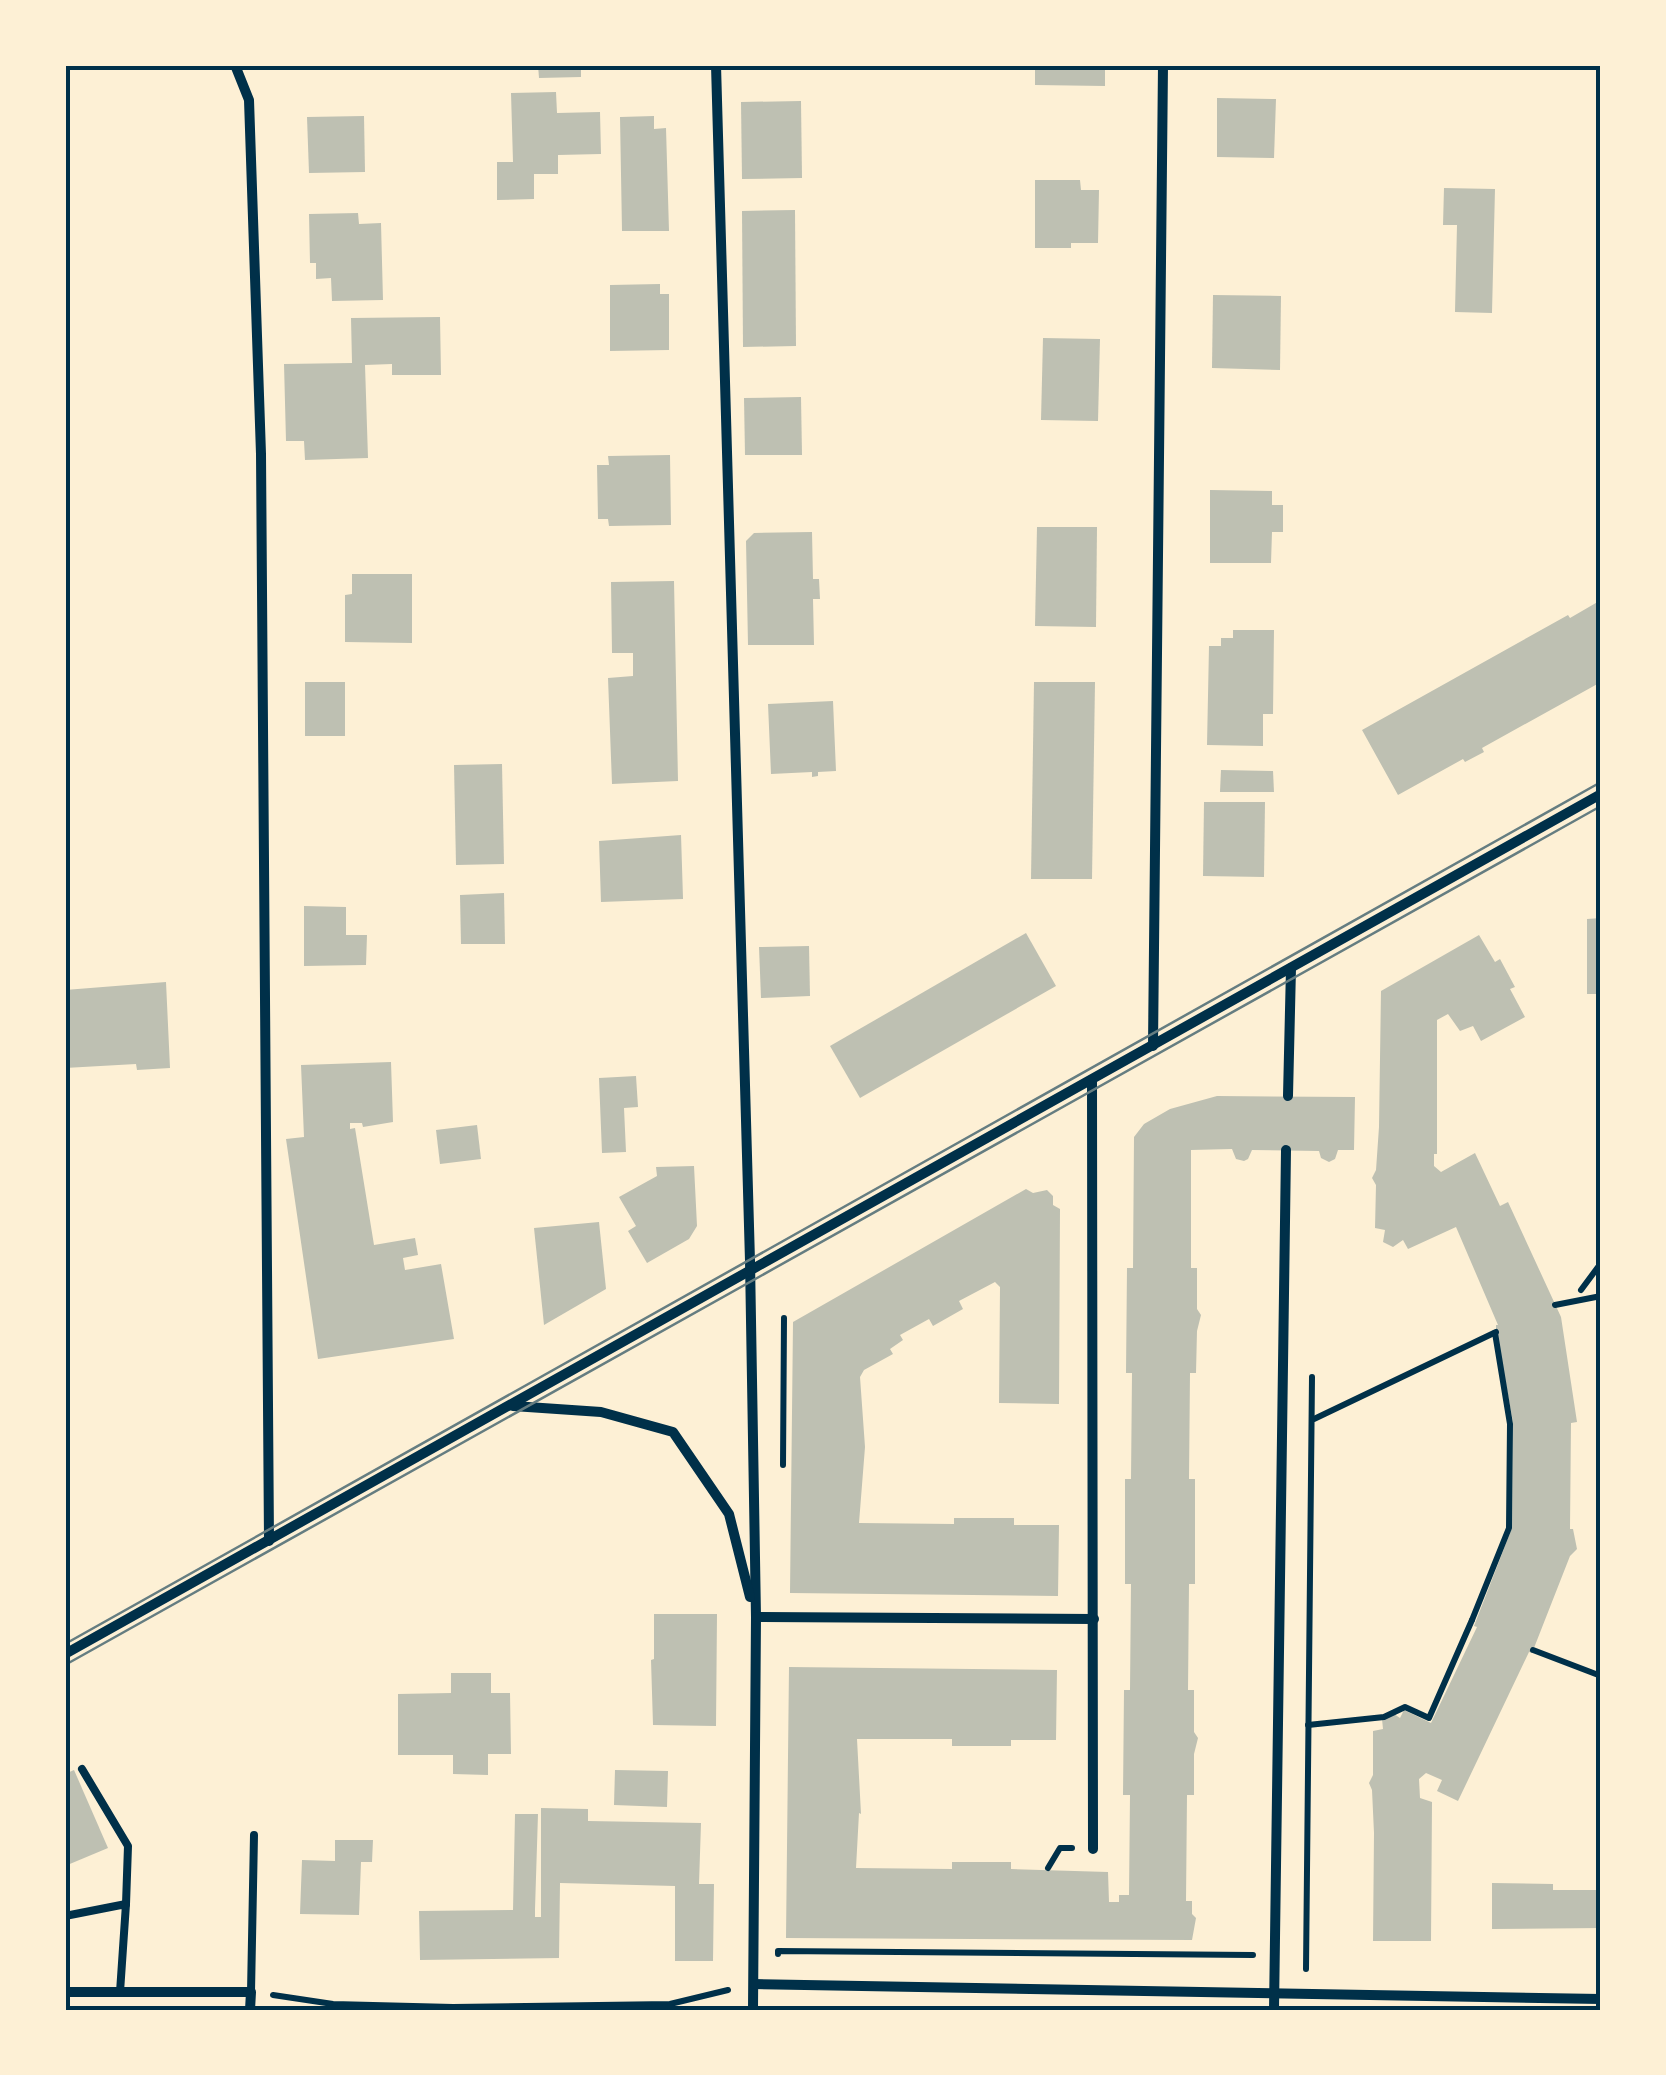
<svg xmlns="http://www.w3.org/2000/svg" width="1666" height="2075" viewBox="0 0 1666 2075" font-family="'DM Sans',sans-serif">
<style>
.building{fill:#bec0b2}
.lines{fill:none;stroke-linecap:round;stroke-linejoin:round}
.path{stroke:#003049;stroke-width:6}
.service{stroke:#003049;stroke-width:8}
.minor{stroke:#003049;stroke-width:10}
.tram{stroke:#657d81;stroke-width:2.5}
.neatline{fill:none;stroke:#003049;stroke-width:4}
</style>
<rect width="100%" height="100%" fill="#fdf0d5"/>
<g class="building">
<path d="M538 65H581V77L539 78Z"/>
<path d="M1035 65H1105V86L1035 85Z"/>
<path d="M556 92 557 113 600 112 601 154 558 155V174H534V199L497 200V162H513L511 93Z"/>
<path d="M1217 98 1276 99 1274 158 1217 157Z"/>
<path d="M801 101 802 178 742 179 741 102Z"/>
<path d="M364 116 365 172 309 173 307 117Z"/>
<path d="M654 116V129L666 128 669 231H622L620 117Z"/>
<path d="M1035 180H1080L1081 190H1099L1098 243H1071V248H1035Z"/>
<path d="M1444 188 1495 189 1492 313 1455 312 1457 225H1443Z"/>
<path d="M795 210 796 346 743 347 742 211Z"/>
<path d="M358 213 359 224 381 223 383 300 332 301 331 278 316 279V263H310L309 214Z"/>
<path d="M660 284V294H669V350L610 351V285Z"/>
<path d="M1213 295 1281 296 1280 370 1212 368Z"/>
<path d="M440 317 441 375H392V364L365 365 368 458 305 460 304 441H286L284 364 352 363 351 318Z"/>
<path d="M1043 338 1100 339 1098 421 1041 420Z"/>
<path d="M801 397 802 455H745L744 398Z"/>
<path d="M670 455 671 525 609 526 608 519H598L597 465H609L608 456Z"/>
<path d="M1210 490 1272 491V505H1283V532H1272L1271 563H1210Z"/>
<path d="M1037 527H1097L1096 627 1035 626Z"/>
<path d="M812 532 813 579H819L820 599H813L814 645H748L746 541 754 533Z"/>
<path d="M352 574H412V643L345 642V595L352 594Z"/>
<path d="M674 581 678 781 612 784 608 678 633 676V653H612L611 582Z"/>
<path d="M1601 600V682L1482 748 1484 752 1465 762 1463 759 1398 795 1362 730 1568 615 1570 618Z"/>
<path d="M1233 630H1274L1273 714H1263V746L1207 745 1209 646H1221V638H1233Z"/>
<rect x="305" y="682" width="40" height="54"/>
<path d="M1034 682H1095L1092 879H1031Z"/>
<path d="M833 701 836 771 818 772V776L812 777V772L771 774 768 704Z"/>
<path d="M502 764 504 864 456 865 454 765Z"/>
<path d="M1221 770 1273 771 1274 792H1220Z"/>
<path d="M1204 802H1265L1264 877 1203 876Z"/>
<path d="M681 835 683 899 601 902 599 841Z"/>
<path d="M504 893 505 944H461L460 895Z"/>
<path d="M304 906 346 907V935H367L366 965 304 966Z"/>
<path d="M1601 918V994H1587V919Z"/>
<path d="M1026 933 1056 986 860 1098 830 1046Z"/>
<path d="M1479 935 1495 962 1500 959 1515 987 1510 989 1525 1017 1481 1041 1473 1026 1460 1031 1448 1014 1437 1020V1154H1434V1166L1441 1172 1475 1153 1500 1206 1508 1202 1561 1317 1577 1422 1571 1423 1570 1529H1573L1577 1549 1570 1556 1532 1653 1529 1652 1458 1801 1437 1791 1442 1780 1426 1773 1419 1779 1420 1798 1432 1802 1431 1941H1373L1374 1833 1372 1790 1369 1783 1373 1775V1731L1383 1729 1382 1719 1394 1714 1400 1718 1404 1710 1431 1723 1477 1627 1474 1626 1512 1528 1513 1422 1496 1332V1325H1498L1456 1227 1408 1249 1403 1240 1393 1247 1383 1242 1385 1230 1375 1228 1376 1185 1372 1178 1376 1170 1379 1127 1381 991Z"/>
<path d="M809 946 810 996 761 998 759 947Z"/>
<path d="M166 982 170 1068 137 1070 136 1064 65 1068V990Z"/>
<path d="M391 1062 393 1122 363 1127 362 1123H350V1129L355 1128 374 1245 415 1238 418 1255 403 1258 405 1270 441 1264 454 1339 318 1359 286 1139 304 1137 301 1065Z"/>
<path d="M636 1076 638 1107 624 1108 626 1152 602 1153 599 1078Z"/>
<path d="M1217 1096 1355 1097 1354 1150H1338L1335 1159 1329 1162 1321 1158 1319 1151 1252 1150 1248 1159 1244 1161 1236 1159 1232 1149 1191 1150V1268H1197V1309L1201 1315 1197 1331 1196 1373H1190L1189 1479H1195V1584H1189L1188 1690H1194V1732L1198 1738 1194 1754V1795H1187L1186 1901H1192V1914L1196 1918 1192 1940 786 1938 789 1667 1057 1670 1056 1740H1011V1746H952V1739H857L861 1814 859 1813 856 1868 952 1869V1862H1011V1869L1108 1872 1109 1902H1119V1895H1129L1130 1795H1123L1124 1690H1130L1131 1584H1125V1479H1131L1132 1373H1126L1127 1268H1133L1134 1137 1144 1124 1170 1109Z"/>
<path d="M477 1125 481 1159 440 1164 436 1130Z"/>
<path d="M694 1166 697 1226 689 1239 647 1263 628 1231 636 1226 619 1197 657 1176 656 1167Z"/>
<path d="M1026 1189 1033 1193 1047 1190 1053 1196V1205L1060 1209 1059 1404 999 1403 1000 1287 995 1282 959 1301 963 1309 933 1326 929 1319 900 1335 903 1340 890 1349 893 1354 864 1370 860 1377 865 1447 859 1523 954 1524V1518H1014V1525H1059L1058 1596 790 1593 793 1322Z"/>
<path d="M599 1222 606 1289 544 1325 534 1228Z"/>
<path d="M654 1614H717L716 1726 653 1725 651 1660 654 1659Z"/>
<path d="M451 1673H491V1693H510L511 1754H488V1775L453 1774V1755H398V1694L451 1693Z"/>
<path d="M74 1770 108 1848 65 1866V1774Z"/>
<path d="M615 1770 668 1771 667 1807 614 1805Z"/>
<path d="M541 1808 588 1809V1821L701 1823 699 1884H714L713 1961H675V1886L560 1883 559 1958 420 1960 419 1911 513 1910 515 1814H538L535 1909V1917H541Z"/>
<path d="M335 1840H373L372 1862H361L359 1915 300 1914 302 1860 335 1861Z"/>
<path d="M1492 1883 1553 1884V1890H1601V1928L1492 1929Z"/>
</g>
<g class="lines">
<g class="path">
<path d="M1581 1290 1601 1263"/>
<path d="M1555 1305 1601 1296"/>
<path d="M1314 1419 1496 1332"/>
<path d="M783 1465 784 1318"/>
<path d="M1472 1620 1509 1528 1510 1424 1495 1333"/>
<path d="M1533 1650 1601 1676"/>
<path d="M1308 1725 1384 1717 1405 1707 1429 1718 1472 1620"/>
<path d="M1048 1868 1060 1848H1072"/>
<path d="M778 1954V1951L1253 1955"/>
<path d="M1306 1969 1312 1377"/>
<path d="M273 1995 333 2004 453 2007 670 2004 728 1990"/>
</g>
<g class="service">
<path d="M82 1769 128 1846 126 1904"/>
<path d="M65 1916 126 1904 120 1992"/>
<path d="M251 1992 254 1835"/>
</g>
<g class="minor">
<path d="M235 65 249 100 261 454 269 1541"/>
<path d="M716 65 750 1261 756 1617 753 2010"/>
<path d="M1153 1046 1163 65"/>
<path d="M1092 1081 1093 1849"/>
<path d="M1288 1096 1291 968"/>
<path d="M513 1406 601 1412 673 1432 729 1514 750 1597"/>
<path d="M756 1617 1094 1619"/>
<path d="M65 1654 1601 794"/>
<path d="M754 1984 1601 1999"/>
<path d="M65 1992H251L250 2010"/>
<path d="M1274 2010 1286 1150"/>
</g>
<g class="tram">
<path d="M65 1644 1601 782"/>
<path d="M65 1665 1601 806"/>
</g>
</g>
<rect width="1666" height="2075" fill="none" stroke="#fdf0d5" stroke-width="135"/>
<rect x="68" y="68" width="1530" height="1940" class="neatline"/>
</svg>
